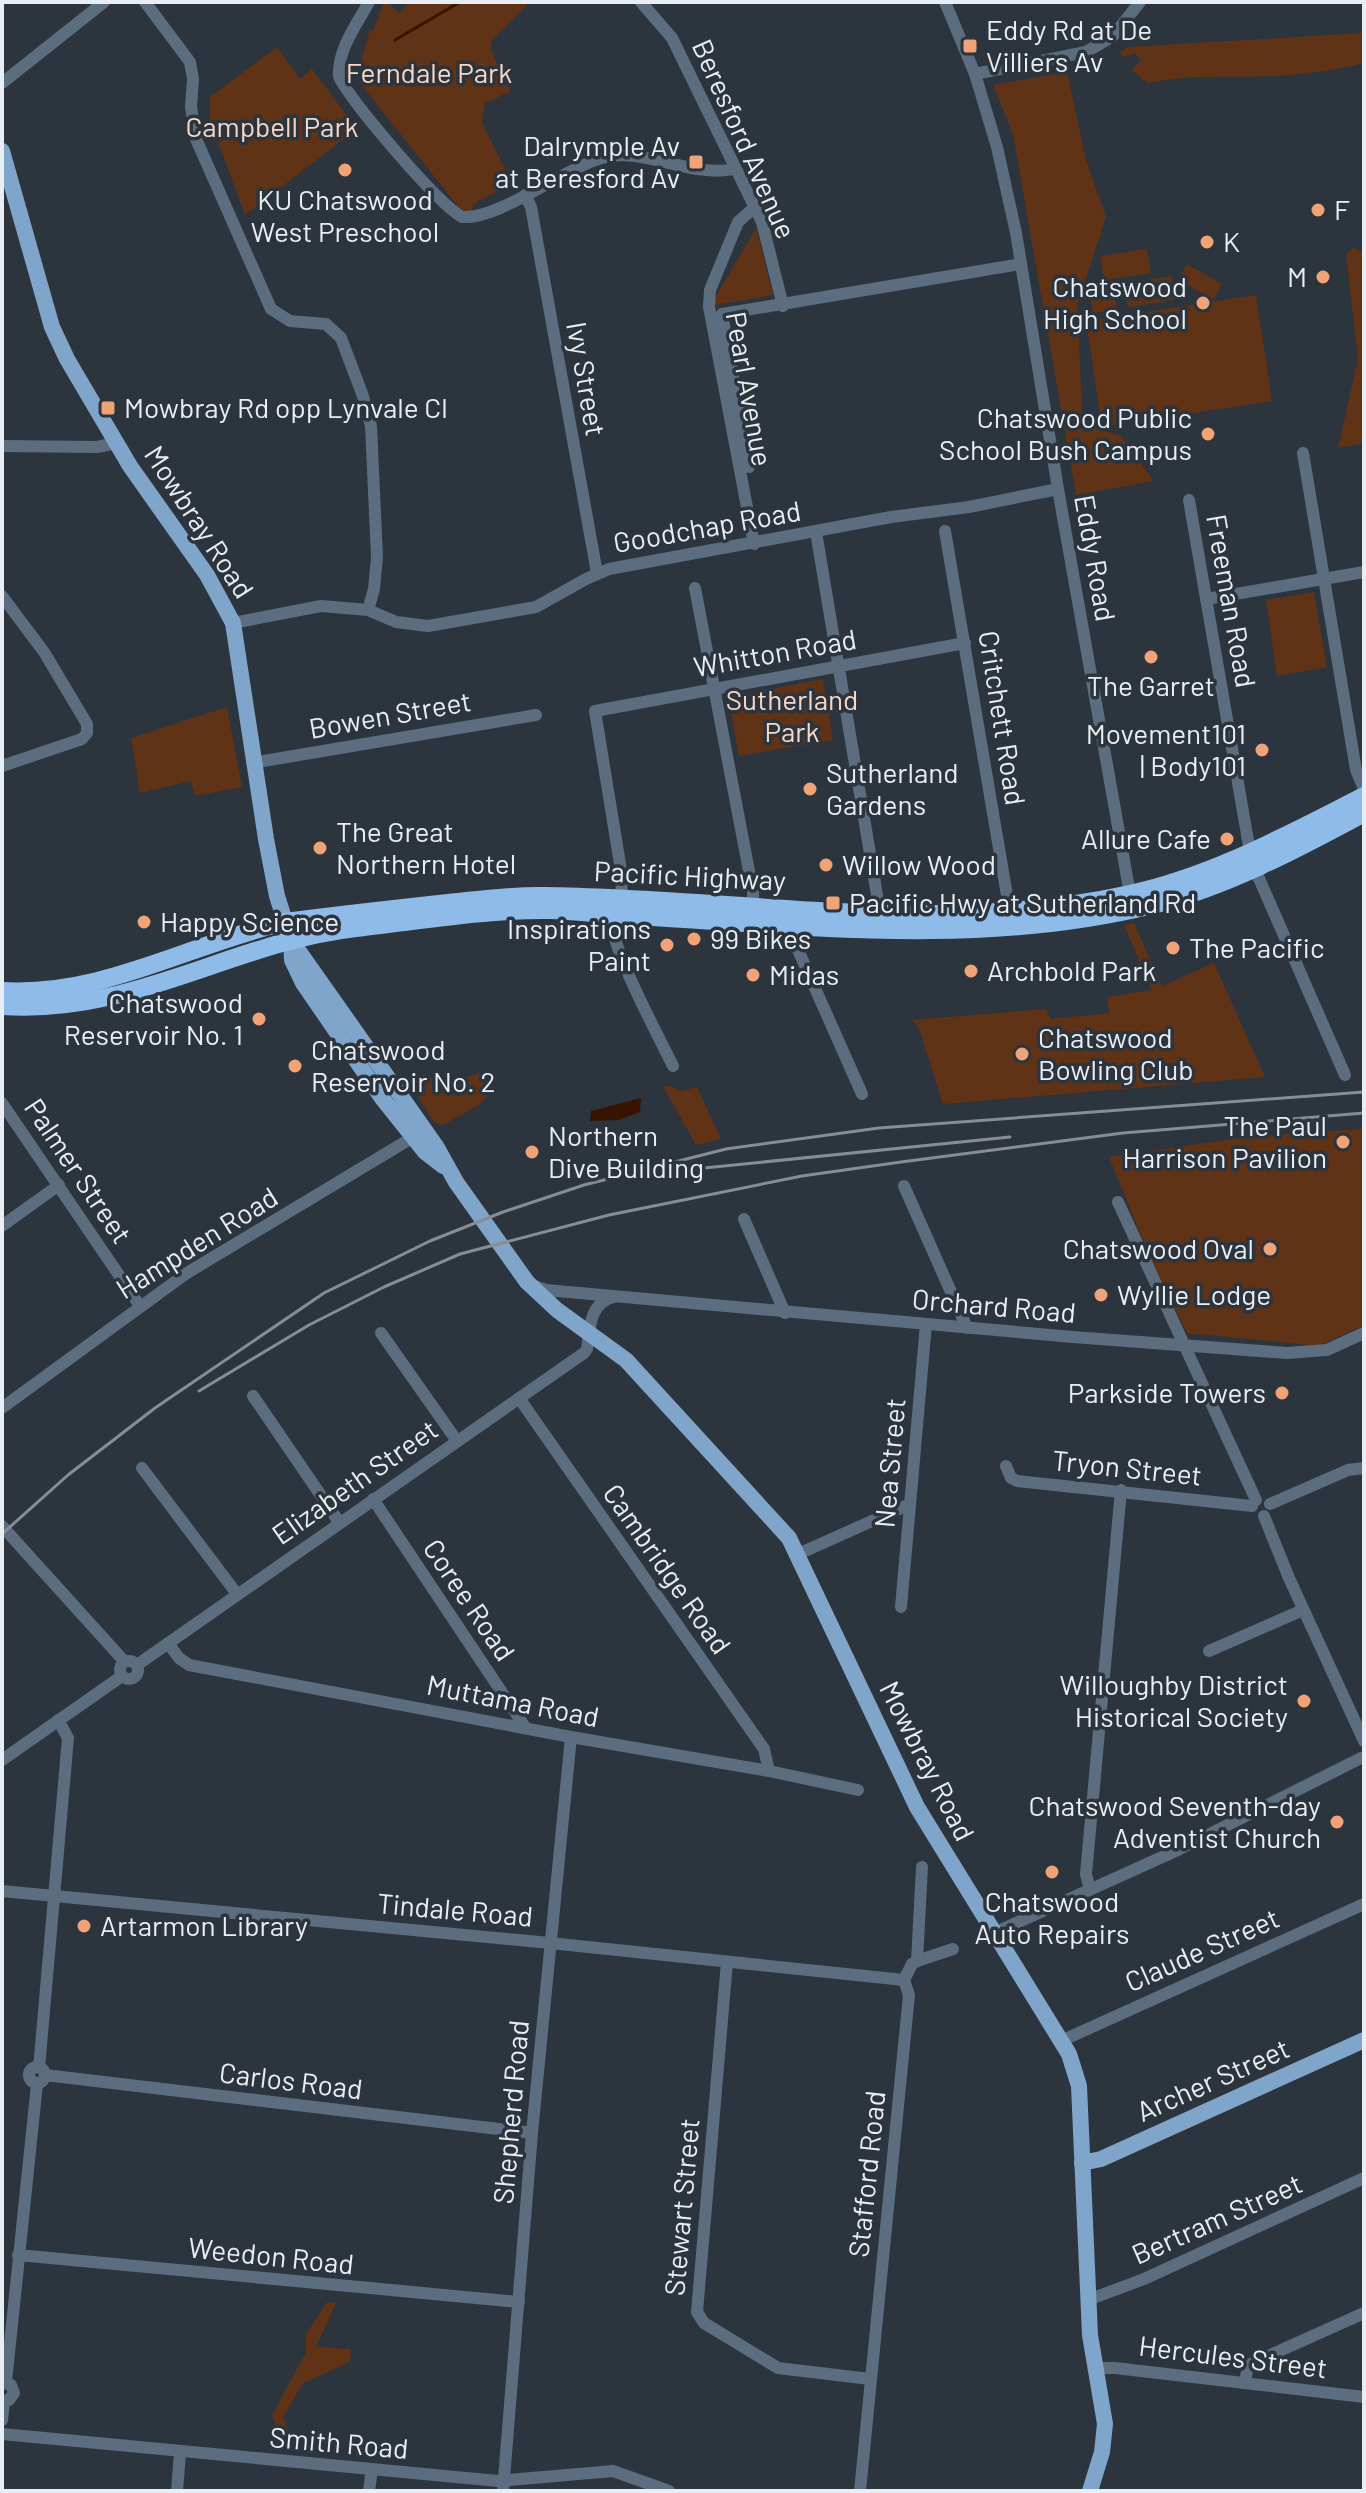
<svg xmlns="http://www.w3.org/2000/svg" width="1366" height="2493" viewBox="0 0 1366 2493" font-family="Barlow,sans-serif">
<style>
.green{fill:#603317}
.water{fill:#361400}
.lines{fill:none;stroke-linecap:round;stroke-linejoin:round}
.stream{stroke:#361400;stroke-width:3}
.minor{stroke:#5b6d7f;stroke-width:12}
.major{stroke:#80a5ca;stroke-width:16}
.highway{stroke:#8ebbe7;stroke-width:18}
.rail{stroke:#868d94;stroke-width:3}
.poi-dot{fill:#efa377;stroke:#2c343d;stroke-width:3}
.labels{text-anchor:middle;stroke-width:7;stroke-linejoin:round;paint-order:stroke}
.poi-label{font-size:28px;fill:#e8eef3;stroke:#2c343d;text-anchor:start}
.park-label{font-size:28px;fill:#f7d7c5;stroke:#2c343d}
.street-label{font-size:28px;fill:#e8eef3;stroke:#2c343d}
</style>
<rect width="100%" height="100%" fill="#2c343d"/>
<g class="green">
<path d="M384 2H387L399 13 410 2H530L492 40 491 50 511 91 485 103 482 122 512 184 473 204 472 212 461 210 360 83 358 73 370 29 373 31Z"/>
<path d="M1364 33V63C1334 70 1303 75 1272 76 1230 78 1189 74 1148 83L1131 70 1141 60 1135 53 1123 57 1119 52 1128 47Z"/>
<path d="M277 47 300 79 312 69 357 129 245 215 210 120V97Z"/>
<path d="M1067 72 1086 160 1106 217 1077 306 1083 424 1121 436 1154 481 1076 495 1013 134 993 85Z"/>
<path d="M756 228 773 295 710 306Z"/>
<path d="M1353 248 1364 252V443L1338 448 1358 359 1346 254Z"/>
<path d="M1147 249 1151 273 1104 280 1100 256Z"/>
<path d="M1187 264 1222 284 1213 299 1178 280Z"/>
<path d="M1172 276 1175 300 1128 307 1124 283Z"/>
<path d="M1113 285 1117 309 1093 313 1089 289Z"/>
<path d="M1256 295 1272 401 1102 427 1086 321Z"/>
<path d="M1314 592 1327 667 1277 676 1266 600Z"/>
<path d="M823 679 833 740 739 756 728 697Z"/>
<path d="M227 707 242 787 195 796 191 781 140 793 131 738Z"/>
<path d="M1134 923 1162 986 1214 963 1265 1077 943 1104 919 1028 912 1020 1046 1009 1051 1019 1109 1013 1107 997 1152 990 1124 925Z"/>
<path d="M481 1072 489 1094 479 1105 443 1125 434 1122 418 1097 425 1092 419 1082 424 1078 426 1080 437 1074 445 1086Z"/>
<path d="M663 1086H671L681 1091 697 1087 721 1139 696 1145Z"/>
<path d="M1364 1129V1325L1319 1346 1187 1333 1153 1265 1109 1157 1255 1136Z"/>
<path d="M327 2302 336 2303 316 2347 351 2349 350 2362 303 2383 283 2417 295 2446 282 2445 272 2415 306 2352V2334Z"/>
</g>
<path class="water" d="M641 1098 640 1112 619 1120 590 1121 591 1111Z"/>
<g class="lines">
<path class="stream" d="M395 40 460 2"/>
<g class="minor">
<path d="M145 2 190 62 193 79 191 107 196 139 271 309 290 321 326 324 341 338 363 396 371 426 377 557 374 589 368 610"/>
<path d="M369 2C357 24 337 50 339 77 354 105 436 202 462 217 500 220 566 166 606 157 645 148 692 178 735 169"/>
<path d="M641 2 672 38 762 222 783 306"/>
<path d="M945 2 975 74 997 147 1016 233 1058 489 1130 894"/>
<path d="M975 74 1086 52 1113 36 1140 2"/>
<path d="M2 83 104 2"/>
<path d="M525 195 531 207 597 573"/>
<path d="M2 446 97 447 117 443"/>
<path d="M1303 453 1356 770 1364 789"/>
<path d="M749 467 722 314 1021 264"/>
<path d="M1189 500 1250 852"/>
<path d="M945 531 1010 913"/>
<path d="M816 532 880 913"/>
<path d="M754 544 709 307 710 290 738 222 755 207"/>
<path d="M695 588 753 892V908"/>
<path d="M2 596 44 652 87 724V733L82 739 2 766"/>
<path d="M1206 599 1364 572"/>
<path d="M233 623 321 606 368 610 396 622 428 626 536 607 586 579 609 569 891 517 969 507 1058 489"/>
<path d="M252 763 536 715"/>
<path d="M1254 867 1345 1075"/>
<path d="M622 900 621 870 595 711 965 643"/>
<path d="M611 915C608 943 658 1035 673 1066"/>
<path d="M787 925 862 1094"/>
<path d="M2 1103 140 1306"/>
<path d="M904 1186 967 1328"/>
<path d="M1118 1202 1256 1500"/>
<path d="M744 1219 785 1313"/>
<path d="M2 1226 59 1185"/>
<path d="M534 1286 546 1290 1073 1337 1287 1353 1327 1350 1364 1333"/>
<path d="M381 1333 457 1441"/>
<path d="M253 1396 339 1522"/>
<path d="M519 1398 764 1749 769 1771"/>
<path d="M2 1408 187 1273 420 1133"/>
<path d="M1006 1466 1011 1478 1017 1481 1252 1506"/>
<path d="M142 1468 237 1594"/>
<path d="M373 1499 525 1727"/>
<path d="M1270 1504 1348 1470 1364 1468"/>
<path d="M1264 1516 1289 1578 1364 1741"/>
<path d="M2 1526 124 1661"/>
<path d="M796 1555 910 1504"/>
<path d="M901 1607 926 1324"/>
<path d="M168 1643 179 1658 189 1665 571 1737 769 1771 858 1790"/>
<path d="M1209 1651 1303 1610"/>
<circle cx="129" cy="1670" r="9"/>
<path d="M137 1665 584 1353 587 1349C590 1328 589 1303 614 1297"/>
<path d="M2 1760 122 1676"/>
<path d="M1090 1890 1086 1874 1121 1490"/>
<path d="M2 1891 550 1943 904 1980"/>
<path d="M994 1933 1180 1849 1361 1758"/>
<path d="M917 1961 953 1949"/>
<path d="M727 1962 697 2312 704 2323 778 2368 870 2379"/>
<path d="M1061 2041 1364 1904"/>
<circle cx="37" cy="2075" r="8"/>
<path d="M39 2068 68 1738 58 1720"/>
<path d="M45 2075 532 2133"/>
<path d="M18 2255 519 2302"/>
<path d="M1088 2300 1144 2279 1364 2178"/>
<path d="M1096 2368H1115L1364 2397"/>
<path d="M2 2382 11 2385 14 2393 9 2400 2 2401"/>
<path d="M6 2382 37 2084"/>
<path d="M1245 2383 1248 2365 1364 2313"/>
<path d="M2 2420 4 2401"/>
<path d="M2 2434 498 2481 613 2471 669 2491"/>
<path d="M177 2491 180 2453"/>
<path d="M369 2491 372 2469"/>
<path d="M503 2491 532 2133 571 1737"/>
<path d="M860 2491 909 1995 904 1980 912 1964 917 1961 922 1867"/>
</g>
<g class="major">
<path d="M2 151 52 327 67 359 130 466 207 575 233 623 266 839 277 896 291 940 292 960 303 983 382 1098 425 1152 443 1166"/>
<path d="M291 940 436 1146 456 1182 527 1282 557 1310 626 1360 789 1538 917 1807 1069 2054 1079 2086 1090 2335 1105 2424 1102 2452 1090 2491"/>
<path d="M1082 2163 1101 2159 1364 2040"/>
</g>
<g class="highway">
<path d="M2 991C103 997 189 944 285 922 339 915 393 909 448 903 480 900 512 895 544 896 740 898 936 937 1130 894 1213 876 1289 834 1364 796"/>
<path d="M2 1006C134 1015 232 942 356 928 420 921 486 909 551 910 575 911 598 914 621 915 797 925 979 948 1152 905 1224 888 1299 848 1364 813"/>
</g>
<g class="rail">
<path d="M704 1168 1010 1137"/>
<path d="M199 1391 309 1325 384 1287 460 1254 609 1215 802 1176 901 1162 1123 1133 1364 1113"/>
<path d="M2 1534 68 1475 155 1408 324 1293 430 1241 503 1212 584 1185 726 1149 879 1128 1364 1092"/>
</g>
</g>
<g class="poi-dot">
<rect x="962" y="38" width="16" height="16" rx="4"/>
<rect x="688" y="154" width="16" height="16" rx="4"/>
<circle cx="345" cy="170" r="8"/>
<circle cx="1318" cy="210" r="8"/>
<circle cx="1207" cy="242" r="8"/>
<circle cx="1323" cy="277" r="8"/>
<circle cx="1203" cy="303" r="8"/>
<rect x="100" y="400" width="16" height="16" rx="4"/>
<circle cx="1208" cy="434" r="8"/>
<circle cx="1151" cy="657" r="8"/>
<circle cx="1262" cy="750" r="8"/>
<circle cx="810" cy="789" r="8"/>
<circle cx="1227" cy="839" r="8"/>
<circle cx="320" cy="848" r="8"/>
<circle cx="826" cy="865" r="8"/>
<rect x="825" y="895" width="16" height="16" rx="4"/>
<circle cx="144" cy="922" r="8"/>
<circle cx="694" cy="939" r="8"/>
<circle cx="667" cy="945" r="8"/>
<circle cx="1173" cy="948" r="8"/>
<circle cx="971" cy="971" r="8"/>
<circle cx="753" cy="975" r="8"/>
<circle cx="259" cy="1019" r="8"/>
<circle cx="1022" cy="1054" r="8"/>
<circle cx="295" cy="1066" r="8"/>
<circle cx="1343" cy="1142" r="8"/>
<circle cx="532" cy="1152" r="8"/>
<circle cx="1270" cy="1249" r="8"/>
<circle cx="1101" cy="1295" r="8"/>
<circle cx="1282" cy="1393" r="8"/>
<circle cx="1304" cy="1701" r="8"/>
<circle cx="1337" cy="1822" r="8"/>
<circle cx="1052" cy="1872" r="8"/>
<circle cx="84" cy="1926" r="8"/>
</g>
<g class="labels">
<g class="poi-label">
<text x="986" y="40">Eddy Rd at De<tspan x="986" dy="32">Villiers Av</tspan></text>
<text x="680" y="156" text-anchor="end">Dalrymple Av<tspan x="680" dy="32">at Beresford Av</tspan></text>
<text x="345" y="210" text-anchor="middle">KU Chatswood<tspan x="345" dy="32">West Preschool</tspan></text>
<text x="1334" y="220">F</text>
<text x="1223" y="252">K</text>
<text x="1307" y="287" text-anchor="end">M</text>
<text x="1187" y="297" text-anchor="end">Chatswood<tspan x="1187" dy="32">High School</tspan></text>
<text x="124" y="418">Mowbray Rd opp Lynvale Cl</text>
<text x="1192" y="428" text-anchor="end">Chatswood Public<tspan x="1192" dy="32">School Bush Campus</tspan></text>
<text x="1151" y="696" text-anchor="middle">The Garret</text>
<text x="1246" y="744" text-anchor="end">Movement101<tspan x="1246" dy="32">| Body101</tspan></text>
<text x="826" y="783">Sutherland<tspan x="826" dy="32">Gardens</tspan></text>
<text x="336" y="842">The Great<tspan x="336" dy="32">Northern Hotel</tspan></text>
<text x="1211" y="849" text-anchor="end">Allure Cafe</text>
<text x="842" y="875">Willow Wood</text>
<text x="849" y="913">Pacific Hwy at Sutherland Rd</text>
<text x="160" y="932">Happy Science</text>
<text x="651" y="939" text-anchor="end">Inspirations<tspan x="651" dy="32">Paint</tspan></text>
<text x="710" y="949">99 Bikes</text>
<text x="1189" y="958">The Pacific</text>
<text x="987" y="981">Archbold Park</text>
<text x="769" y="985">Midas</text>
<text x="243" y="1013" text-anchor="end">Chatswood<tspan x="243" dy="32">Reservoir No. 1</tspan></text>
<text x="1038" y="1048">Chatswood<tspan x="1038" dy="32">Bowling Club</tspan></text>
<text x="311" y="1060">Chatswood<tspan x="311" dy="32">Reservoir No. 2</tspan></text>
<text x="1327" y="1136" text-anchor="end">The Paul<tspan x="1327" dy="32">Harrison Pavilion</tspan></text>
<text x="548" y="1146">Northern<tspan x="548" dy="32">Dive Building</tspan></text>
<text x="1254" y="1259" text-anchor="end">Chatswood Oval</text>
<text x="1117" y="1305">Wyllie Lodge</text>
<text x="1266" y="1403" text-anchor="end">Parkside Towers</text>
<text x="1288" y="1695" text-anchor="end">Willoughby District<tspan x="1288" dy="32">Historical Society</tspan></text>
<text x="1321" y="1816" text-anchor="end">Chatswood Seventh-day<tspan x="1321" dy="32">Adventist Church</tspan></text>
<text x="1052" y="1912" text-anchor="middle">Chatswood<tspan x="1052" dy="32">Auto Repairs</tspan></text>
<text x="100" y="1936">Artarmon Library</text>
</g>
<g class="park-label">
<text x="429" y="83">Ferndale Park</text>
<text x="272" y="137">Campbell Park</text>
<text x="792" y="710">Sutherland<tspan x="792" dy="32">Park</tspan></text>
</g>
<g class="street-label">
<text transform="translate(744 139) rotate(66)" y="10">Beresford Avenue</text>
<text transform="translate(586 379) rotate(80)" y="10">Ivy Street</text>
<text transform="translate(749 389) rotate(80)" y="10">Pearl Avenue</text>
<text transform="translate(199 522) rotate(57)" y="10">Mowbray Road</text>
<text transform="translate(707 527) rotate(-10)" y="10">Goodchap Road</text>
<text transform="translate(1095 558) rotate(80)" y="10">Eddy Road</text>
<text transform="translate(1231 601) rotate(80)" y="10">Freeman Road</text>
<text transform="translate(775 653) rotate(-10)" y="10">Whitton Road</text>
<text transform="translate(390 715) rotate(-10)" y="10">Bowen Street</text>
<text transform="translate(1002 718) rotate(81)" y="10">Critchett Road</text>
<text transform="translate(690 876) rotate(3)" y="10">Pacific Highway</text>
<text transform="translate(78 1171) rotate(56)" y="10">Palmer Street</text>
<text transform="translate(197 1243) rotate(-32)" y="10">Hampden Road</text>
<text transform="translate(994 1306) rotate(5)" y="10">Orchard Road</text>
<text transform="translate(890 1463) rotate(-85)" y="10">Nea Street</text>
<text transform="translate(1127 1468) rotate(6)" y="10">Tryon Street</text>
<text transform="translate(355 1482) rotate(-35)" y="10">Elizabeth Street</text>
<text transform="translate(667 1569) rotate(55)" y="10">Cambridge Road</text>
<text transform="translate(469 1600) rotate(56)" y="10">Coree Road</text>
<text transform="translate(513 1701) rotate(11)" y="10">Muttama Road</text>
<text transform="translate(927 1761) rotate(63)" y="10">Mowbray Road</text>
<text transform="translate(455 1910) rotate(5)" y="10">Tindale Road</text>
<text transform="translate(1202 1950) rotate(-24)" y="10">Claude Street</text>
<text transform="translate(1213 2080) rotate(-24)" y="10">Archer Street</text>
<text transform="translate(291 2081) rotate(7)" y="10">Carlos Road</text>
<text transform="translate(511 2112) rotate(-85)" y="10">Shepherd Road</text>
<text transform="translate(867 2174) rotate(-84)" y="10">Stafford Road</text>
<text transform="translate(682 2207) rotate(-85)" y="10">Stewart Street</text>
<text transform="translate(1217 2219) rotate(-24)" y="10">Bertram Street</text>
<text transform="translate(271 2256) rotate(6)" y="10">Weedon Road</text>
<text transform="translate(1233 2357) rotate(7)" y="10">Hercules Street</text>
<text transform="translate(339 2443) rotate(5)" y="10">Smith Road</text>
</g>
</g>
<rect width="1366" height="2493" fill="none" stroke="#e8eef3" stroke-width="8"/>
</svg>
